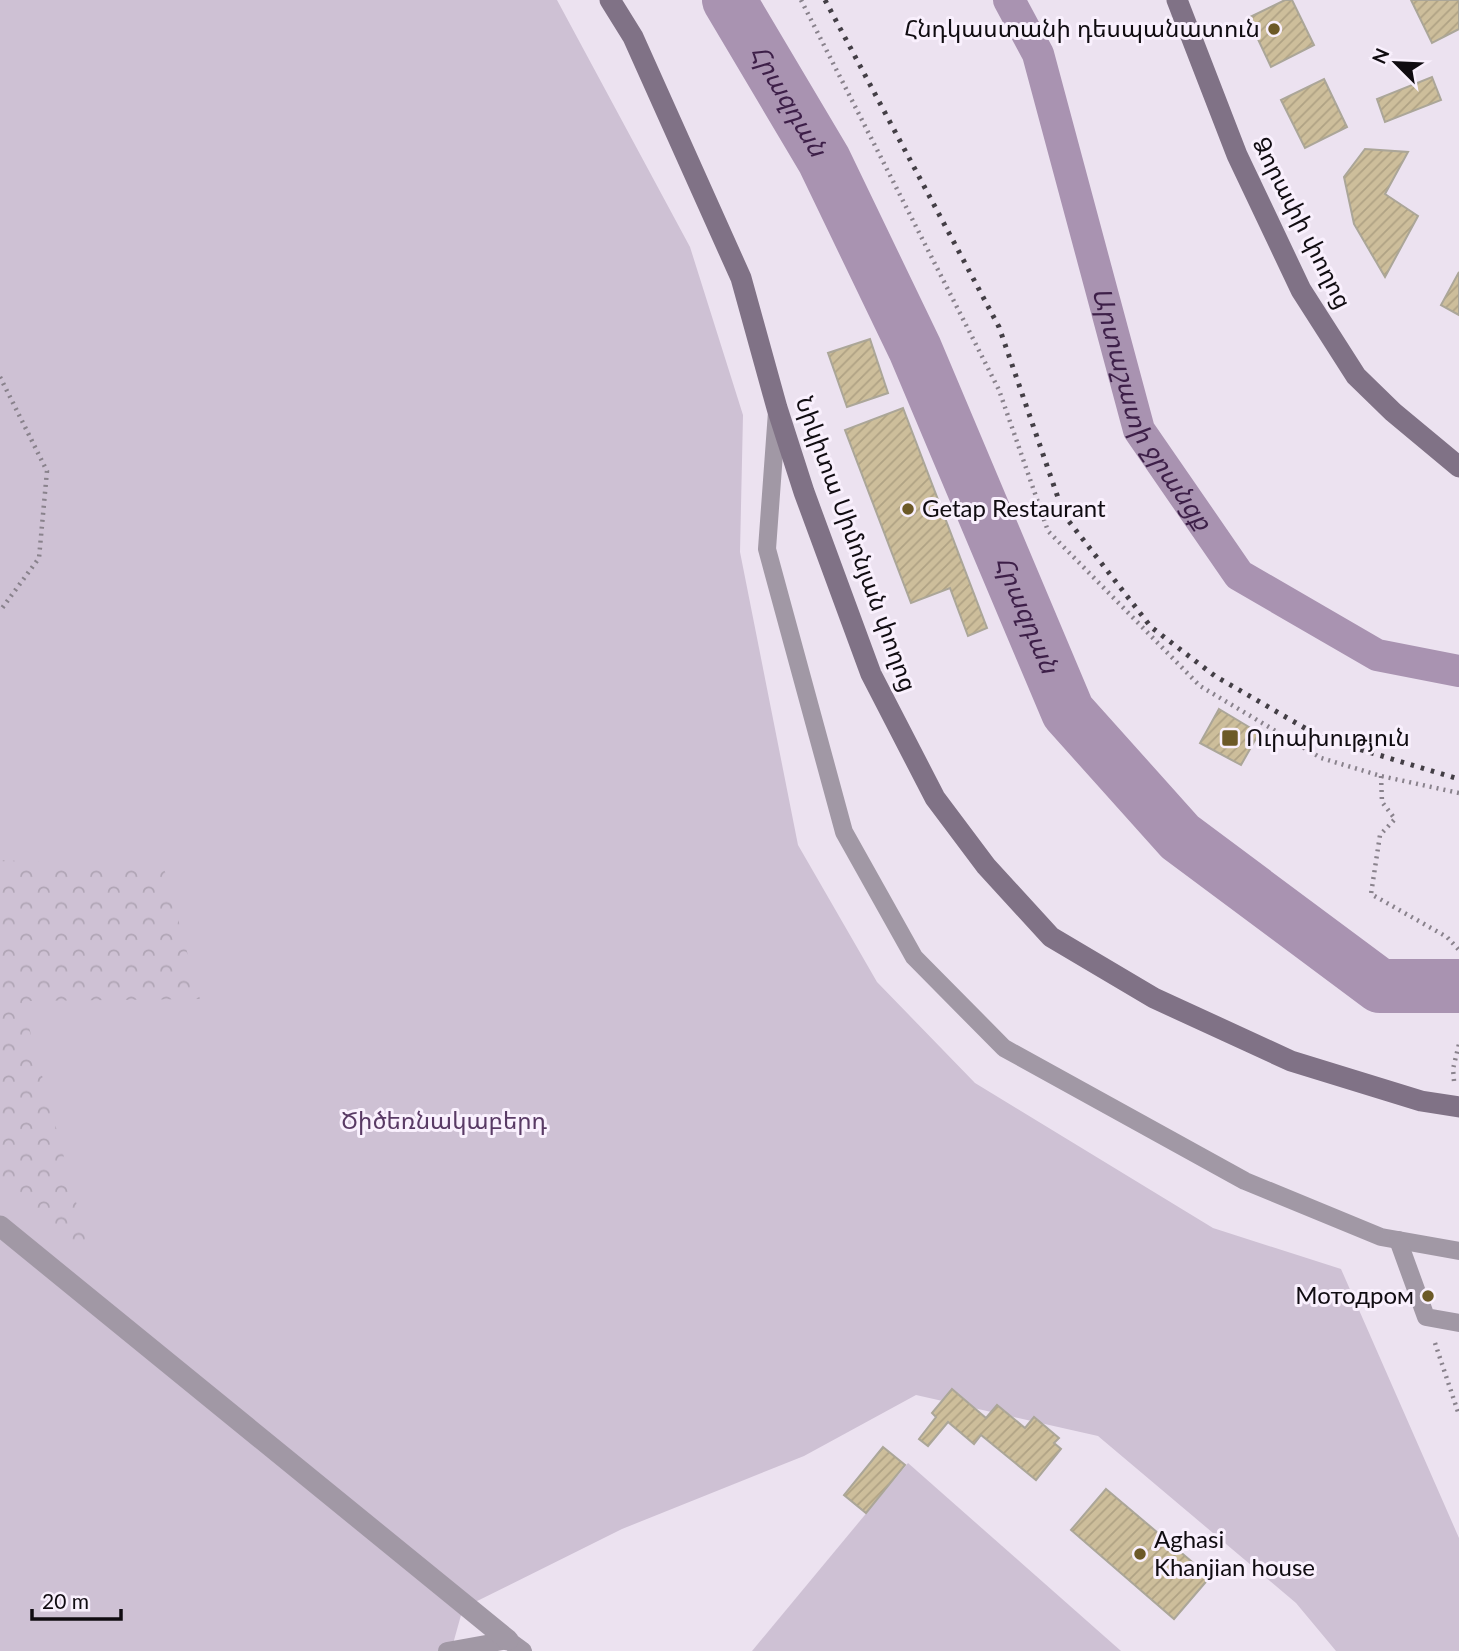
<svg xmlns="http://www.w3.org/2000/svg" width="1459" height="1651" viewBox="0 0 1459 1651" font-family="Lato,'Noto Sans Armenian',sans-serif">
<style>
.green{fill:#cec1d4}
.forest{fill:url(#forest-crowns)}
.lines{fill:none;stroke-linecap:round;stroke-linejoin:round}
.canal{stroke:#a993b1;stroke-width:32}
.river{stroke:#a993b1;stroke-width:54}
.building{fill:url(#building-hatch);stroke:#aba698;stroke-width:2}
.path{stroke:#89828c;stroke-width:4.5;stroke-dasharray:2 5;stroke-linecap:butt}
.lane{stroke:#a198a5;stroke-width:18}
.street{stroke:#a198a5;stroke-width:21}
.secondary{stroke:#807286;stroke-width:21}
.rail{stroke:#433e45;stroke-width:5;stroke-dasharray:3.5 7;stroke-linecap:butt}
.poi-dot{fill:#6c5927;stroke:#f9f0fd;stroke-width:2.5}
.labels{text-anchor:middle;stroke-width:6;stroke-linejoin:round;paint-order:stroke}
.poi-label{font-size:24px;fill:#100c11;stroke:#f9f0fd;text-anchor:start}
.street-label{font-size:24px;fill:#100c11;stroke:#f9f0fd}
.park-label{font-size:24px;fill:#593a65;stroke:#f9f0fd}
.water-label{font-size:26px;font-style:italic;fill:#3d1f48;stroke:#f9f0fd}
</style>
<defs>
<pattern id="forest-crowns" width="20" height="18" patternUnits="userSpaceOnUse" patternTransform="scale(1.75)"><rect width="20" height="18" fill="#cec1d4"/><path d="M2 6a3 3 0 1 1 6 0M12 15a3 3 0 1 1 6 0" fill="none" stroke="#b0a5b5"/></pattern>
<pattern id="building-hatch" width="6" height="6" patternUnits="userSpaceOnUse" patternTransform="scale(1.75)"><rect width="6" height="6" fill="#cdbe9b"/><path d="M-1 1l2-2M0 6l6-6M5 7l2-2" fill="none" stroke="#afa284"/></pattern>
</defs>
<rect width="100%" height="100%" fill="#ece2f0"/>
<g class="green">
<path d="M0 0H557L690 247 743 415 740 552 798 845 877 982 975 1083 1213 1228 1341 1269 1459 1538V1651H1336L1296 1603 1098 1436 916 1395 804 1456 622 1529 463 1608 451 1651H0Z"/>
<path d="M908 1463 1121 1651H752Z"/>
</g>
<path class="forest" d="M0 860 164 868 200 999 22 1001 90 1254 0 1191Z"/>
<g class="lines">
<path class="canal" id="s1" d="M1009 0 1038 54 1139 430 1239 575 1377 655 1459 671"/>
<path class="river" id="s2" d="M729 0 824 160 915 349 1068 712 1180 837 1380 986H1459"/>
</g>
<g class="building">
<path d="M1285 0H1292L1314 45 1271 67 1248 18Z"/>
<path d="M1411 0H1459V29L1432 43Z"/>
<path d="M1432 77 1441 100 1385 122 1377 99Z"/>
<path d="M1324 79 1347 127 1305 148 1281 100Z"/>
<path d="M1365 149 1408 152 1385 194 1418 216 1385 277 1354 224 1344 177Z"/>
<path d="M1459 272V315L1441 305Z"/>
<path d="M870 339 888 393 847 407 828 353Z"/>
<path d="M903 408 987 628 968 636 950 588 911 603 845 430Z"/>
<path d="M1219 709 1259 733 1241 765 1200 743Z"/>
<path d="M952 1389 986 1418 997 1405 1025 1428 1034 1417 1059 1438 1054 1443 1061 1449 1036 1480 981 1435 974 1444 948 1422 928 1446 919 1439 936 1417 932 1413Z"/>
<path d="M883 1447 905 1465 866 1513 844 1495Z"/>
<path d="M1106 1489 1210 1577 1174 1619 1071 1530Z"/>
</g>
<g class="lines">
<g class="path">
<path d="M801 0 999 390 1048 531 1200 686 1321 758 1381 776 1459 793"/>
<path d="M0 377 47 471 39 558 0 611"/>
<path d="M1381 776 1382 802 1395 819 1380 835 1371 894 1447 937 1459 950"/>
<path d="M1454 1081 1453 1069 1459 1044"/>
<path d="M1435 1343 1459 1415"/>
</g>
<g class="lane">
<path d="M777 412 767 549 844 832 914 957 1004 1048 1245 1181 1381 1237 1459 1251"/>
<path d="M1398 1240 1426 1317 1459 1323"/>
<path d="M447 1651 508 1640 523 1651"/>
</g>
<path class="street" d="M0 1226 508 1640"/>
<g class="secondary">
<path d="M610 0 633 37 741 278 777 408 804 492 871 674 935 798 986 866 1051 937 1154 998 1291 1061 1421 1101 1459 1107"/>
<path d="M1177 0 1237 155 1301 290 1356 376 1393 412 1459 467"/>
</g>
<path class="rail" d="M825 0 999 327 1064 515 1151 627 1215 676 1322 738 1459 779"/>
</g>
<g class="poi-dot">
<circle cx="1274" cy="29" r="7"/>
<circle cx="908" cy="509" r="7"/>
<rect x="1221" y="729" width="18" height="18" rx="3.5"/>
<circle cx="1428" cy="1296" r="7"/>
<circle cx="1140" cy="1554" r="7"/>
</g>
<g class="labels">
<g class="poi-label">
<text x="1260" y="37" text-anchor="end">Հնդկաստանի դեսպանատուն</text>
<text x="922" y="517">Getap Restaurant</text>
<text x="1246" y="746">Ուրախություն</text>
<text x="1414" y="1304" text-anchor="end">Мотодром</text>
<text x="1154" y="1548">Aghasi<tspan x="1154" dy="28">Khanjian house</tspan></text>
</g>
<g class="street-label">
<text transform="translate(1302 223) rotate(63)" y="8">Ձորափի փողոց</text>
<text transform="translate(856 544) rotate(70)" y="8">Նիկիտա Սիմոնյան փողոց</text>
</g>
<g class="park-label">
<text x="444" y="1129">Ծիծեռնակաբերդ</text>
</g>
<g class="water-label">
<text dy="9" stroke="none"><textPath href="#s2" startOffset="117">Հրազդան</textPath></text>
<text dy="9" stroke="none"><textPath href="#s1" startOffset="436">Արտաշատի ջրանցք</textPath></text>
<text dy="9" stroke="none"><textPath href="#s2" startOffset="684">Հրազդան</textPath></text>
</g>
</g>
<g transform="translate(1396 63) rotate(294)" stroke="#f9f0fd" stroke-width="5" paint-order="stroke">
<path d="M0-5L12 26L0 18L-12 26Z" fill="#100c11"/>
<text y="-10" font-size="19" font-weight="bold" text-anchor="middle" fill="#100c11">N</text>
</g>
<path d="M32 1609v10h89v-10" fill="none" stroke="#100c11" stroke-width="3.5"/>
<text x="42" y="1609" font-size="21" fill="#100c11" stroke="#f9f0fd" stroke-width="5" paint-order="stroke">20 m</text>
</svg>
